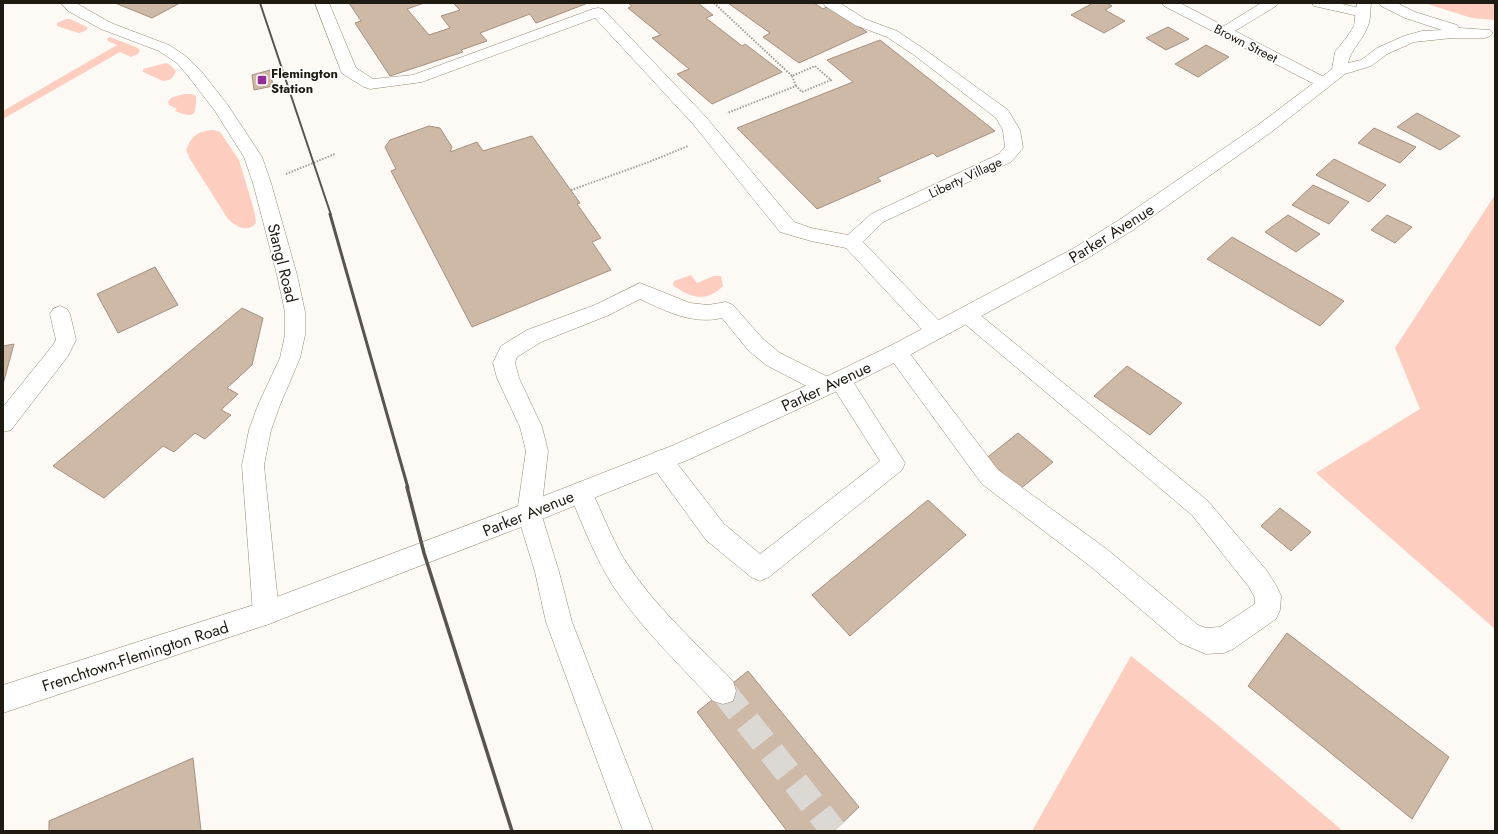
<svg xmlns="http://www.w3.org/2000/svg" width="1498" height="834" viewBox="0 0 1498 834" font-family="Jost,sans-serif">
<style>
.green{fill:#fdcdbf}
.building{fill:#ceb8a6;stroke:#a5907f}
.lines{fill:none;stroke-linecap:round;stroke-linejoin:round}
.minor-tunnel{stroke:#dcd8d3;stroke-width:26;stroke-dasharray:26 13;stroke-linecap:butt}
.minor-casing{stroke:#968b74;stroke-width:1}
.major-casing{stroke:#968b74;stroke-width:1}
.path{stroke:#a29e98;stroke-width:2;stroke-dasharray:1.5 1.5;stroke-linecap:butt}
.minor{fill:#fff;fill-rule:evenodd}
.major{fill:#fff;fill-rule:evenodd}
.rail-far2{stroke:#59554d;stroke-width:2}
.rail-far1{stroke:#59554d;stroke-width:3}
.rail{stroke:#59554d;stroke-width:3.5}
.poi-dot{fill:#942f95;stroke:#fff;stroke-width:1.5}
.labels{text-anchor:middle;stroke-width:3.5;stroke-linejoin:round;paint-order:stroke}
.far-street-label{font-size:13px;fill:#1f1a12;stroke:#fff}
.far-poi-label{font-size:13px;font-weight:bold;fill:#1f1a12;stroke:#fff;text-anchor:start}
.street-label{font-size:16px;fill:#1f1a12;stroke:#fff}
</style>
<rect width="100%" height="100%" fill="#fdfaf5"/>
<g class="green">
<path d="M1424 3H1495V20L1472 18Z"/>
<path d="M66 19H70L87 27V30L79 33 57 26V23Z"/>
<path d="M110 37 136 47 140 50 138 54 131 57 120 52 3 119V111L117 45 108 41 107 39Z"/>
<path d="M166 63 169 64 176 71C174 77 170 81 163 81L143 72V69Z"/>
<path d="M184 94H192L196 96C196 116 195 119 175 111L177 109 169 105 168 102 171 98Z"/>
<path d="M214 130 220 132 239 160 254 210 256 223C248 233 236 227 228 219L190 159 186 150C192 135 198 131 214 130Z"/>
<path d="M1495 195V629L1316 473 1420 409 1395 348Z"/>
<path d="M691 275 697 283 714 276H721L723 286C706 303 690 298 673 285L674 281Z"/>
<path d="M1131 656 1214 722 1343 831H1032Z"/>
</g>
<g class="building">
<path d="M115 3H180L152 18Z"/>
<path d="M349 3H424L407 9 429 35 450 28 441 16 460 10 453 3H588L536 23 530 14 480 33 487 41 461 50 463 52 390 76 355 23 361 21Z"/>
<path d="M628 3H698L713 15 706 18 742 46 745 44 782 72 712 104 677 74 689 69 652 38 661 35 628 8 632 6Z"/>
<path d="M728 3H814L823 9 828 6 867 32 799 63 763 37 770 33Z"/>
<path d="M1093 3H1107L1112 6 1105 10 1125 21 1104 33 1071 15Z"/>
<path d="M1168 27 1189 39 1166 50 1146 38Z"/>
<path d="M880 40 995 131 937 157 933 153 877 178 881 181 817 209 737 128 853 82 827 60Z"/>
<path d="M1206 45 1229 57 1198 77 1175 64Z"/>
<path d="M270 70 273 86 254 90 252 75Z"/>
<path d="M1417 113 1460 136 1440 150 1397 127Z"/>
<path d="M429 126 440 128 452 147 450 152 477 142 483 151 532 136 580 203 577 204 601 238 592 242 611 270 472 327 391 171 396 169 385 147 390 140Z"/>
<path d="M1374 128 1416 147 1400 163 1358 143Z"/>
<path d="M1334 159 1386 185 1369 202 1316 175Z"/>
<path d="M1313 185 1349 202 1329 224 1292 205Z"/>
<path d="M1288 215 1320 234 1296 252 1265 232Z"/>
<path d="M1387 215 1412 227 1395 243 1371 230Z"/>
<path d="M1232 237 1344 301 1320 326 1207 259Z"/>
<path d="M155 267 178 305 118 333 97 294Z"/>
<path d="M242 308 263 318 252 365 227 388 238 394 221 410 231 415 205 439 195 433 174 452 163 446 104 498 53 466Z"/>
<path d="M14 344 3 384V346Z"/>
<path d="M1127 366 1182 403 1150 435 1094 396Z"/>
<path d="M1018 433 1053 462 1019 490 984 460Z"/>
<path d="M928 500 966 535 850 636 812 595Z"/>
<path d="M1280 508 1311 532 1291 551 1261 526Z"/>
<path d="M1287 633 1449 757 1412 819 1248 686Z"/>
<path d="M748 671 859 807 834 831H787L697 712Z"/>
<path d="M193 758 201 831H49V821Z"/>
</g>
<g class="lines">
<path class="minor-tunnel" d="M723 691 834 831"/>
<defs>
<g id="minor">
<path d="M61 3H76L111 23 169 45 187 57 201 71 227 104 262 157 271 183 297 275 305 312V335L300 358 280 405 271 430 264 465 279 613 275 622 266 625 257 622 253 613 242 465 249 430 258 405 280 358 285 335V312L277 275 253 183 244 157 215 111 189 77 177 63 159 51 101 29 68 11Z"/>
<path d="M315 3H329L356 68 373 79 413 75 593 9 598 8 603 9 705 116 794 222 811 228 848 235 871 214 999 154 1005 147 1003 130 996 118 914 55 887 37 855 25 825 6 823 3H840L865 19 897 31 924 49 1008 110 1020 130 1023 148 1011 162 883 222 863 242 943 325 946 331 943 337 936 339 929 337 846 248 811 241 780 232 693 124 595 18 422 82 370 89 364 87 343 74 341 71Z"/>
<path d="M1162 3H1180L1224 26 1261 3H1278L1276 6 1235 31 1330 80 1332 83 1330 86 1324 88 1318 86 1164 6Z"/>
<path d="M1312 3H1338L1368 10 1370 13 1368 16 1363 17 1314 6Z"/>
<path d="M640 283 690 303 708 305 726 302 733 305 763 339 780 353 830 378 832 374 840 371 848 374 905 463 902 470 769 577 760 581 751 577 706 540 653 467 650 460 653 453 661 450 669 453 724 524 760 554 880 461 835 390 834 392 826 395 818 392 766 365 749 351 722 318C693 325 665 311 640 299L609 315 541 342 517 357 515 363 519 378 542 427 548 451 541 513 559 572 572 622 653 831H623L546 622 535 572 517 513 526 451 520 427 497 378 493 363 501 346 527 330 595 305Z"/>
<path d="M60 306 67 309 70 314 76 340 68 356 11 430 3 432V407L53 345 56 340 50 314 53 309Z"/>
<path d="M967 307 974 310 1208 501 1267 571 1277 587 1281 596 1280 610 1276 619 1233 649 1224 653 1206 654 1180 643 1090 566 982 484 890 358 887 352 890 346 897 344 904 346 998 470 1108 550 1198 625 1206 628 1220 627 1255 604V598L1249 587 1192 515 960 320 957 315 960 310Z"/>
<path d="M581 482 589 485C601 510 610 535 624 559 653 605 695 642 733 681L736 691 733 701 723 704 713 701C679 664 641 628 613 586 595 557 582 524 569 492L573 485Z"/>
</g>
<path id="major" d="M1357 3H1371C1370 11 1371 21 1367 28 1362 41 1351 49 1348 63L1361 60 1377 48 1404 36 1422 31 1442 30 1405 18 1381 6 1379 3H1397L1415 12 1457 25 1459 28 1490 30 1493 33 1490 36 1485 38H1452L1414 42 1387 54 1371 66 1345 74 1270 133 1133 230 1088 258 904 358 848 386 690 459 537 521 266 625 3 713V685L266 601 521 505 674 445 832 374 890 346 1074 248 1119 220 1258 125 1332 69 1335 52 1347 37 1354 26Z"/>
</defs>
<use href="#minor" class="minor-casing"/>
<use href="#major" class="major-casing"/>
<g class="path">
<path d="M714 3 792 76 815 66 831 80 802 92 796 86 727 113"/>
<path d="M792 76 796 86"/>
<path d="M286 174 335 154"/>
<path d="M571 190 649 162 688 146"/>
</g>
<use href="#minor" class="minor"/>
<use href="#major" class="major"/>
<path class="rail-far2" d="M260 3 331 215"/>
<path class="rail-far1" d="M330 214 408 488"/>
<path class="rail" d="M407 487 424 553 512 831"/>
</g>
<rect class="poi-dot" x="257" y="75" width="10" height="10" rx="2"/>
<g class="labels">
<g class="far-street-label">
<text transform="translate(1246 43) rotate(27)" y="5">Brown Street</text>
<text transform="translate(965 177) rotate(-25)" y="5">Liberty Village</text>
</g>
<g class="far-poi-label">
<text x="271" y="78">Flemington<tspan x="271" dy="15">Station</tspan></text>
</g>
<g class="street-label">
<text transform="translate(1111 233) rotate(-32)" y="6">Parker Avenue</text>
<text transform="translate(283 263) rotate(76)" y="6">Stangl Road</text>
<text transform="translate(826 386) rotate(-25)" y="6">Parker Avenue</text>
<text transform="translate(528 513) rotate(-22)" y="6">Parker Avenue</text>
<text transform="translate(135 656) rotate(-18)" y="6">Frenchtown-Flemington Road</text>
</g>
</g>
<rect width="1498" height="834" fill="none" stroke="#1f1a12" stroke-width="8"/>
</svg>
